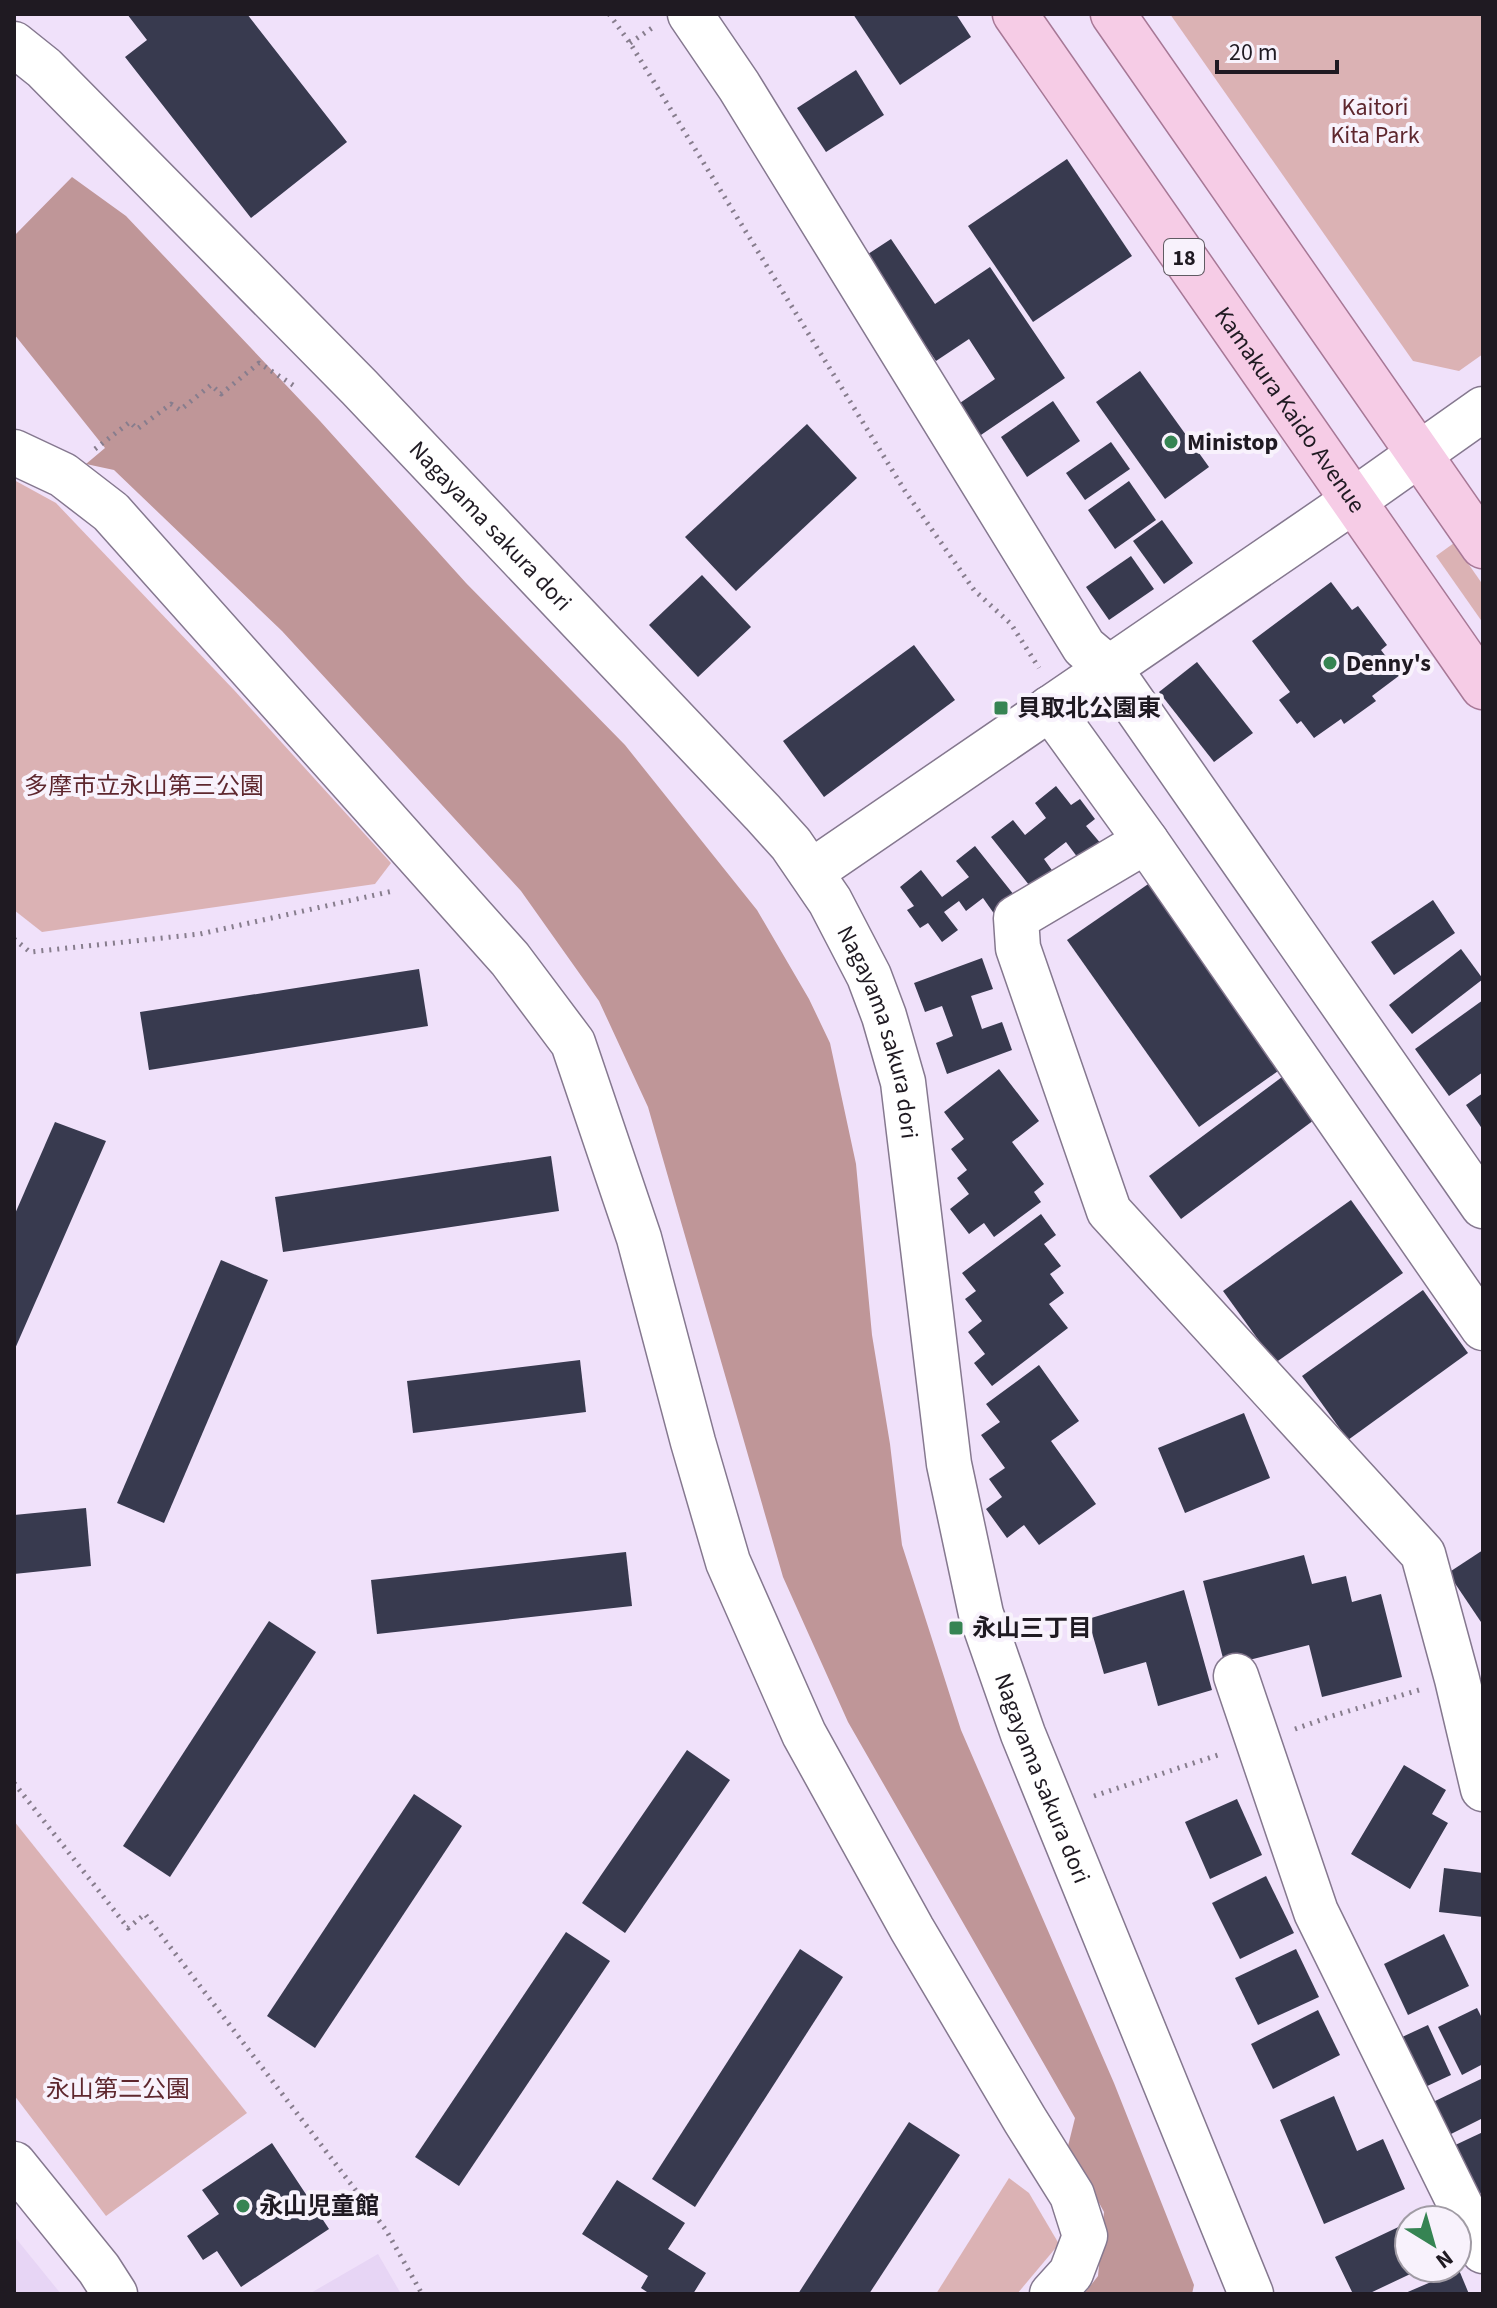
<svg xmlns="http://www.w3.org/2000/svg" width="1497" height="2308" viewBox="0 0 1497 2308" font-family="'Source Sans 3','Noto Sans JP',sans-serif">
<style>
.built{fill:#e7d5f5}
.green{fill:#dbb2b4}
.forest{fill:#bf9698}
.building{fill:#383a4f}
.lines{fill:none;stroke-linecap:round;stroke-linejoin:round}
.minor-casing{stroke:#85788f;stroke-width:47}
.major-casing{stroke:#a77896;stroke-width:47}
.path{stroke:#877d8d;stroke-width:5;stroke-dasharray:2 6;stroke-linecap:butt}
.minor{stroke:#fff;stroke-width:44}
.major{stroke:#f6cce6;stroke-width:44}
.poi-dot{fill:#368453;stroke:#f8f2fc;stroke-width:3}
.labels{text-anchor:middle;stroke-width:8;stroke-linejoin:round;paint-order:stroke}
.shield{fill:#f8f2fc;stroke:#605b63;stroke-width:2}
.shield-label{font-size:22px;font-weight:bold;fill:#1f1a22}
.park-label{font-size:24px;fill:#5e272e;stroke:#f8f2fc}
.street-label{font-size:24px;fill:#1f1a22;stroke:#f8f2fc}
.poi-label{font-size:24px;font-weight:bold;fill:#1f1a22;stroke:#f8f2fc;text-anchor:start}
</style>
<rect width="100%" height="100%" fill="#f0e1fa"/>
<g class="built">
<path d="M14 2236 61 2294H14Z"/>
<path d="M378 2254 401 2294H309Z"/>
</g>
<g class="green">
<path d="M1170 14H1483V354L1459 371 1413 361Z"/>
<path d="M14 480 56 503 234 690 391 863 375 884 42 932 14 910Z"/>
<path d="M1454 543 1483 585V623L1436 556Z"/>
<path d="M14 1821 247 2113 106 2216 14 2095Z"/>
<path d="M1009 2178 1029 2193 1059 2244 1017 2294H936Z"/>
</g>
<path class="forest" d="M72 177 126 216 320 421 466 583 625 745 757 910 809 999 830 1043 856 1164 872 1335 890 1444 902 1545 961 1730 1114 2083 1194 2285 1192 2294H1084L1098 2276 1104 2212 1068 2146 1075 2118 848 1722 783 1577 648 1107 599 1001 521 891 282 631 114 470 86 464 105 448 14 334V236Z"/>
<g class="building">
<path d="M127 14H247L347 142 251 218 125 57 147 40Z"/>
<path d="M853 14H956L971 37 900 85Z"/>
<path d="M856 70 884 115 826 152 797 108Z"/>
<path d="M1067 159 1132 256 1033 322 968 226Z"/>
<path d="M891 239 935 304 990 267 1065 378 978 437 957 405 995 379 969 339 936 361 865 256Z"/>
<path d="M1140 371 1209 467 1165 499 1096 402Z"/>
<path d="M1053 401 1080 441 1027 477 1001 437Z"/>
<path d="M807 424 857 478 736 591 685 537Z"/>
<path d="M1111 442 1130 469 1085 500 1066 473Z"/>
<path d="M1129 481 1156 520 1115 549 1088 510Z"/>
<path d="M1162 520 1193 563 1164 584 1133 541Z"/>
<path d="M1131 556 1154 589 1109 620 1086 587Z"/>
<path d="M702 575 751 627 698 677 649 625Z"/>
<path d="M1331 582 1352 610 1358 606 1387 645 1381 650 1400 675 1372 696 1376 701 1344 724 1341 719 1314 738 1301 721 1297 724 1279 700 1290 692 1252 641Z"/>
<path d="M914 645 955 700 824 797 783 741Z"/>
<path d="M1197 662 1253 733 1214 762 1159 692Z"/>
<path d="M1056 786 1071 805 1080 799 1095 819 1086 826 1102 845 1081 862 1066 842 1044 859 1054 873 1033 890 991 837 1013 820 1025 835 1046 818 1035 803Z"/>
<path d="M975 846 1018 900 995 915 983 898 966 911 959 901 944 912 958 930 942 942 928 923 920 928 907 910 914 906 900 887 921 870 942 897 969 877 956 861Z"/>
<path d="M1157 878 1288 1064 1199 1127 1067 940Z"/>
<path d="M1433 900 1455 933 1394 975 1371 942Z"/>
<path d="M1461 949 1483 979 1412 1034 1389 1005Z"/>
<path d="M982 958 993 989 971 996 982 1029 1002 1022 1012 1050 947 1074 936 1043 953 1036 942 1006 925 1012 914 983Z"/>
<path d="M419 969 428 1026 149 1070 140 1012Z"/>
<path d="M1483 1000V1072L1449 1096 1415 1049Z"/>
<path d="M999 1069 1039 1121 1012 1142 1044 1184 1034 1192 1041 1202 994 1237 984 1223 969 1234 950 1209 969 1194 957 1178 967 1170 951 1149 964 1139 944 1112Z"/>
<path d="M1282 1077 1314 1120 1181 1219 1149 1176Z"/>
<path d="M1483 1093V1130L1466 1105Z"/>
<path d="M55 1122 106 1141 14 1351V1216Z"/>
<path d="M551 1156 559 1211 283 1252 275 1197Z"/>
<path d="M1351 1200 1403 1273 1275 1363 1223 1291Z"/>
<path d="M1041 1214 1056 1235 1044 1244 1061 1266 1050 1274 1064 1293 1049 1304 1068 1328 992 1386 974 1363 985 1354 968 1332 982 1321 965 1299 976 1291 962 1273Z"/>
<path d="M221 1260 268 1280 164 1523 117 1503Z"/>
<path d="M1423 1290 1468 1353 1348 1440 1302 1376Z"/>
<path d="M580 1360 586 1412 413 1433 407 1381Z"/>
<path d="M1039 1365 1079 1421 1051 1441 1096 1504 1039 1545 1024 1525 1007 1538 986 1509 1002 1497 989 1479 1005 1468 981 1435 1000 1422 986 1404Z"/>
<path d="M1244 1413 1270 1478 1185 1513 1158 1448Z"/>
<path d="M86 1508 91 1566 14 1574V1515Z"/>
<path d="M1483 1550V1625L1448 1573Z"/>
<path d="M626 1552 632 1606 377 1634 371 1580Z"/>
<path d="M1304 1555 1312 1584 1346 1576 1352 1602 1381 1594 1402 1677 1322 1697 1309 1645 1225 1666 1203 1581Z"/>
<path d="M1184 1590 1212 1690 1158 1706 1146 1662 1104 1674 1088 1619Z"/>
<path d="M269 1621 316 1652 170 1877 123 1846Z"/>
<path d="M687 1750 730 1780 625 1933 582 1903Z"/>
<path d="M1404 1765 1446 1790 1432 1814 1448 1823 1410 1889 1351 1854Z"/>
<path d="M414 1794 462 1826 315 2048 267 2016Z"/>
<path d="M1237 1799 1262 1855 1210 1879 1185 1822Z"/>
<path d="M1444 1868 1483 1873V1917L1439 1912Z"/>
<path d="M1266 1876 1294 1933 1240 1959 1212 1903Z"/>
<path d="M566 1932 610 1961 459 2186 415 2157Z"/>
<path d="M1444 1934 1469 1986 1408 2015 1384 1964Z"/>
<path d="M800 1949 843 1977 695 2207 652 2179Z"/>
<path d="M1296 1949 1319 1997 1258 2025 1235 1978Z"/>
<path d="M1477 2008 1483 2020V2064L1462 2075 1438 2027Z"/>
<path d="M1318 2010 1340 2055 1273 2089 1251 2044Z"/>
<path d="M1428 2025 1451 2075 1423 2088 1400 2038Z"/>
<path d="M1483 2078V2118L1449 2135 1433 2102Z"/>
<path d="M1334 2096 1357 2151 1383 2139 1405 2189 1324 2224 1280 2120Z"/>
<path d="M909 2122 960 2155 869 2294H798Z"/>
<path d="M1483 2132V2192L1475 2196 1451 2147Z"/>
<path d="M272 2143 329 2229 241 2287 217 2251 203 2260 187 2236 219 2214 202 2190Z"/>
<path d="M617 2180 685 2223 668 2249 706 2273 693 2294H650L641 2288 648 2276 582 2234Z"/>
<path d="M1409 2222V2268H1423L1368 2294H1353L1335 2257Z"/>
<path d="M1459 2270 1469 2294H1403Z"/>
</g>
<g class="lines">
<defs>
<g id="minor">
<path d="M690 14 739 86 1084 647 1109 668 1483 1206"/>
<path id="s1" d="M14 44 44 68 359 387 763 813 791 844 830 901 869 976 884 1016 903 1082 949 1464 981 1614 1023 1734 1251 2294"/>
<path d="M14 452 63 475 111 512 510 959 573 1043 639 1238 693 1442 728 1562 804 1734 912 1929 1025 2120 1072 2195 1085 2236 1071 2273 1052 2294"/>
<path d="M1050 708 1146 841 1483 1328"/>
<path d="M1146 841 1016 918 1018 948 1109 1211 1423 1554 1457 1679 1483 1789"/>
<path d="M811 872 1353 501 1483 409"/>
<path d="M1236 1676 1316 1912 1483 2251"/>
<path d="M14 2164 99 2269 115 2294"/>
</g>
<g id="major">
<path id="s2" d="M1015 14 1483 687"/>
<path d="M1113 14 1483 546"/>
</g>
</defs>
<use href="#minor" class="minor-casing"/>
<use href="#major" class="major-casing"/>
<g class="path">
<path d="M609 14 630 43 905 491 974 590 1011 624 1039 668"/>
<path d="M630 43 652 28"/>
<path d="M95 449 130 422 137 429 171 404 180 410 211 385 221 394 259 363 296 387"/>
<path d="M14 939 30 952 200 934 393 891"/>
<path d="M1295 1729 1332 1716 1419 1690"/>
<path d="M14 1783 128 1928 145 1914 386 2230 422 2294"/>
<path d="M1094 1796 1221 1754"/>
</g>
<use href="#minor" class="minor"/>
<use href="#major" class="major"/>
</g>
<g class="poi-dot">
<circle cx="1171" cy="442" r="8"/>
<circle cx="1330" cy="663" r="8"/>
<rect x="993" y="700" width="16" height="16" rx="4"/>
<rect x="948" y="1620" width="16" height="16" rx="4"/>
<circle cx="243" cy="2206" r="8"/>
</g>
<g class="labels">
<rect class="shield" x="1164" y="239" width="40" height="36" rx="6"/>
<g class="shield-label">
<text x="1184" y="265">18</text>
</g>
<g class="park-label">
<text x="1375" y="115">Kaitori<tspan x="1375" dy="28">Kita Park</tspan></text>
<text x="144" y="794">多摩市立永山第三公園</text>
<text x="118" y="2097">永山第二公園</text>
</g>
<g class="street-label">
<text dy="8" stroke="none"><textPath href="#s2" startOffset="482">Kamakura Kaido Avenue</textPath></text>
<text dy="8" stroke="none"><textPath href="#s1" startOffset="678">Nagayama sakura dori</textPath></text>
<text dy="8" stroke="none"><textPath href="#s1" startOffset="1326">Nagayama sakura dori</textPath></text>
<text dy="8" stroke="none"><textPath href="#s1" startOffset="2094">Nagayama sakura dori</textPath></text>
</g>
<g class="poi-label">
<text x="1187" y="450">Ministop</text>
<text x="1346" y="671">Denny's</text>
<text x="1017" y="716">貝取北公園東</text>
<text x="972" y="1636">永山三丁目</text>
<text x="259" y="2214">永山児童館</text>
</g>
</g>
<rect width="1497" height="2308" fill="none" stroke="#1f1a22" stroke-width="32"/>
<g transform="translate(1433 2244) rotate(143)"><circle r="38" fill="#f8f2fc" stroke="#a19ca5" stroke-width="2"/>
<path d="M0-6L14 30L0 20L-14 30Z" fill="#368453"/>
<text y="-12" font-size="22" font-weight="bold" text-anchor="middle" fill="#1f1a22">N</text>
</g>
<path d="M1217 60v12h120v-12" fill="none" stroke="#1f1a22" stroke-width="4"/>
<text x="1229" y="60" font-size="24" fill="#1f1a22" stroke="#f8f2fc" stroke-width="6" paint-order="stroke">20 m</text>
</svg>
